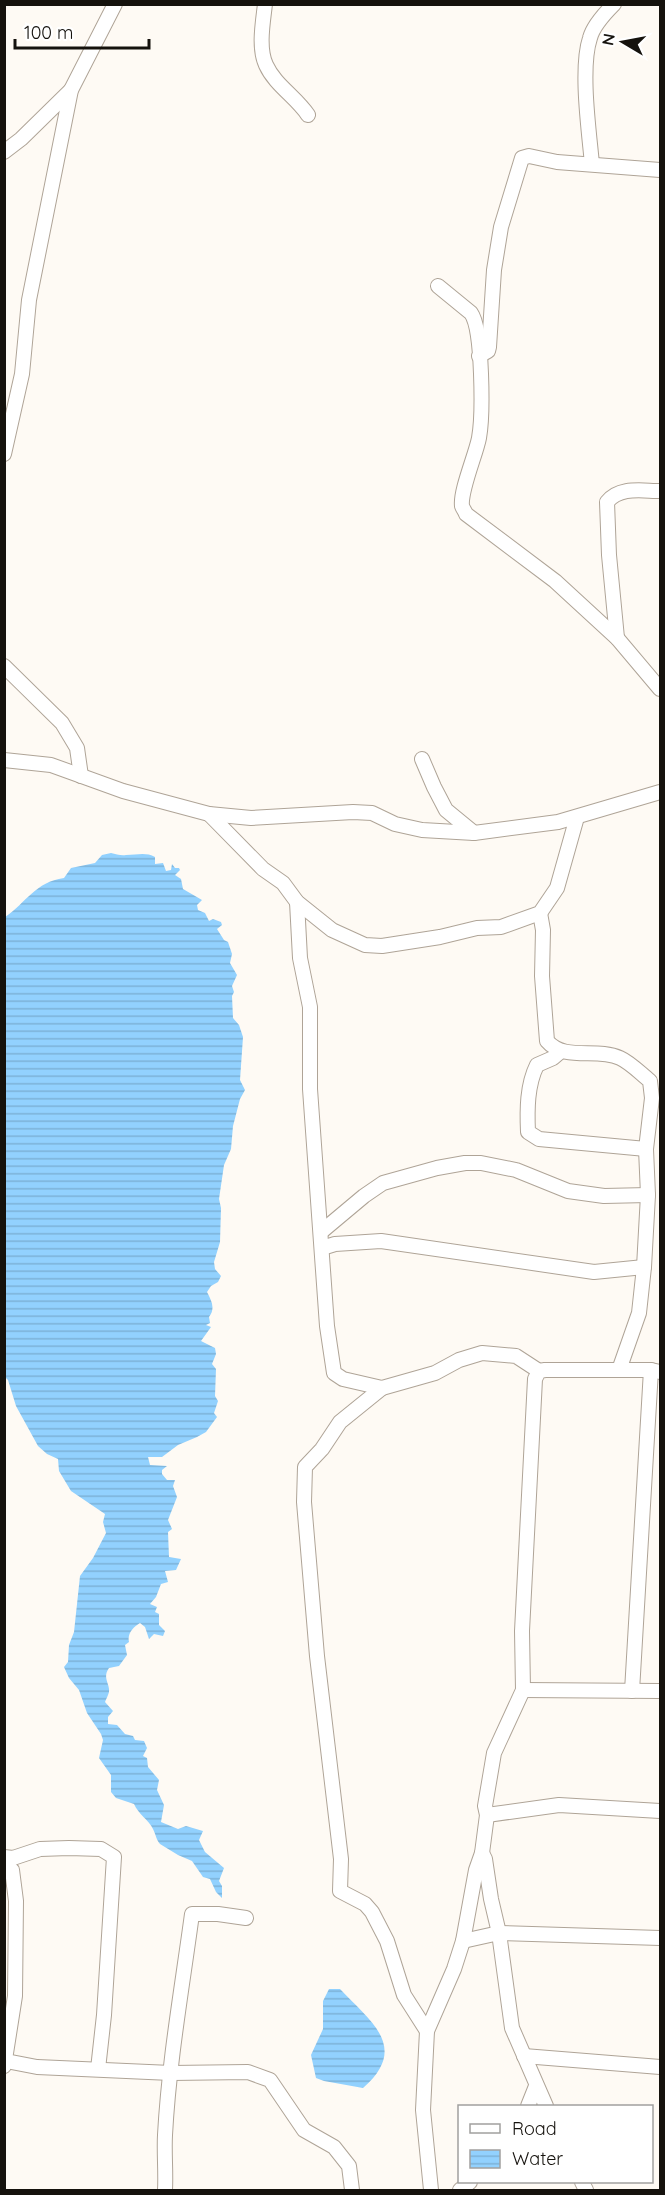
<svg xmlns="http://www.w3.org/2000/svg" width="665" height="2195" viewBox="0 0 665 2195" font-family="Quicksand,sans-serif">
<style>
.water{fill:url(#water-rules)}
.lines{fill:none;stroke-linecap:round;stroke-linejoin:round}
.minor-casing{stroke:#afa497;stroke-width:16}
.minor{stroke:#fff;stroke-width:14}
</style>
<defs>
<pattern id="water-rules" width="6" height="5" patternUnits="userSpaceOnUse" patternTransform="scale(1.5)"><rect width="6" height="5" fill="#92d1fe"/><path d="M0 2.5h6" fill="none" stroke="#7db2d8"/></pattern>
</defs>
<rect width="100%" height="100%" fill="#fefaf4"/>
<g class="water">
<path d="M111 853C116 854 121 856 126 855 137 855 146 852 155 857V864L163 863 166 871 171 870 172 864 175 868H179L180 870 175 875 181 879 183 889 202 900 197 905 198 910 205 913 209 921 213 919 221 922 222 925 217 929 224 940 228 942 232 954 230 963 237 975 232 986 234 992 232 996 233 1018 239 1025 243 1037 240 1080 245 1090 240 1099 233 1126 231 1149 224 1165 219 1199 221 1208 220 1242 214 1262 215 1269 221 1276 218 1282 211 1286 207 1292C211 1300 216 1308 209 1317L210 1323 206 1325 211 1327 201 1341 215 1348 216 1354 212 1364 216 1369 215 1396 218 1401 214 1413 217 1417 206 1432 197 1437 178 1445 162 1457H148L150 1465 167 1466 162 1470V1474L167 1480H175L173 1486 177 1497 168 1520 172 1529 168 1532 169 1557 181 1559 176 1570 165 1571 168 1582 161 1584 156 1597 150 1604 157 1607 155 1612 159 1614V1625L165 1631 163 1636 154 1634 149 1639 145 1627 140 1623C133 1627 127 1634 129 1642L125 1645 127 1655 119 1666 109 1668C102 1678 110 1683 109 1692 108 1696 106 1699 105 1702L113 1711 108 1717V1724L117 1725 125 1734 133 1736 135 1740 144 1741 147 1748 143 1756 147 1758 148 1767 159 1780 157 1790 164 1805 161 1822 178 1829 186 1826 203 1831 199 1840 205 1852 224 1868 219 1881 222 1886V1898L216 1892 210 1879 203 1877 192 1861 178 1855 160 1844C156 1839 156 1835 153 1829 149 1820 138 1814 134 1804L116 1798 111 1792V1775L99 1758 103 1740 101 1734 87 1713 79 1690 69 1678 64 1667 68 1662 69 1645 74 1632 80 1576 93 1558 106 1533 103 1522 105 1514 71 1491 59 1471 58 1459 47 1454 38 1446 16 1406 8 1380 5 1377V917C27 902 35 882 64 878L71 868 95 863 102 855Z"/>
<path d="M329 1989H340C370 2021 410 2047 363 2088L324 2081 316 2078 311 2055 323 2029V2001Z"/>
</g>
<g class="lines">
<defs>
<g id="minor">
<path d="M265 4C263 22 258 48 266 65 275 85 296 97 308 115"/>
<path d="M4 152 21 139 71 90"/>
<path d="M592 164C589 131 580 68 590 38 593 26 605 13 614 4"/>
<path d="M438 286 471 313C483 330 483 416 479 438 476 454 460 491 462 506 463 509 465 511 466 514L555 581 617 638 660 689"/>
<path d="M479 356 488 351 489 347 494 270 501 227 522 158 529 156 557 162 660 170"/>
<path d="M4 454 22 374 29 300 71 90 115 4"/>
<path d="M617 638 609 555 607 502C620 486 642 491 660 491"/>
<path d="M4 666 62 723 77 748 81 776"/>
<path d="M422 759 434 787 446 810 474 833"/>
<path d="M4 760 51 765 123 791 209 814 251 818 353 812 372 813 395 824 422 830 474 833 558 822 660 792"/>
<path d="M209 814 263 869 283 883 297 902 332 930 365 945 382 946 440 937 477 928 501 927 540 913 557 888 577 817"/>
<path d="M297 902 300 958 310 1007V1089L327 1326 334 1373 343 1379 382 1388 435 1373 459 1360 482 1353 516 1356 539 1371"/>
<path d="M540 913 543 930 542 976 547 1041C565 1062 596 1047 620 1058 631 1063 641 1074 650 1081L652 1098 646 1149 648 1195 644 1267 639 1313 619 1370"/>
<path d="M560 1052 553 1058 537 1065C527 1085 527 1110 528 1132L539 1139 646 1149"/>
<path d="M321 1232 364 1196 383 1183 437 1168 465 1163H481L516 1170 568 1191 604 1196 648 1195"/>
<path d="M322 1248 335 1244 381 1241 594 1272 644 1267"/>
<path d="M382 1388 340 1422 322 1449 305 1467 304 1502 317 1656 341 1859 340 1891 365 1904 372 1912 387 1941 404 1995 427 2031"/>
<path d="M523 1690 660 1691"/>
<path d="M632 1691 651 1370"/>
<path d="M487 1815 559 1805 660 1811"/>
<path d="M482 1853 485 1859 491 1899 499 1933 512 2028 546 2106"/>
<path d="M4 1857 13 1858 40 1849 69 1848 101 1849 114 1857 104 2015 98 2069"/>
<path d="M4 1864 12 1870 16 1901 15 1996 4 2066"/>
<path d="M463 1941 499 1933 660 1938"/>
<path d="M524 2056 660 2067"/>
<path d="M6 2061 37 2067 171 2073 248 2072 270 2080 304 2130 334 2147 349 2166 352 2190"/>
<path d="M528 2106 536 2086"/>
<path d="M582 2182 586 2190"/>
<path d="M165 2190C166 2172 164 2153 165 2135 169 2061 182 1988 192 1914H218L246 1918"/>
<path d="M431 2190 423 2110 427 2031 454 1969 463 1941 476 1870 482 1853 487 1815 485 1806 494 1753 523 1690 522 1631 535 1379 539 1371 545 1370H651L660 1372"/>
<path d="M460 2190 470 2182"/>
</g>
</defs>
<use href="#minor" class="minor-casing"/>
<use href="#minor" class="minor"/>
</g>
<rect width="665" height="2195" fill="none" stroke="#15120d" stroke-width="12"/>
<rect x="458" y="2105" width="195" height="78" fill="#ffffff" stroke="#a1a09e" stroke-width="1.5"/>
<rect x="470" y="2124" width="30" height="9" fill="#ffffff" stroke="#a1a09e" stroke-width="1.5"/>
<text x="512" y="2135" font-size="18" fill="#15120d">Road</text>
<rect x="470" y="2150" width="30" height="18" fill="url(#water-rules)" stroke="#a1a09e" stroke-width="1.5"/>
<text x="512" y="2165" font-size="18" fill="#15120d">Water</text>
<g transform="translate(623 42) rotate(280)" stroke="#ffffff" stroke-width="4.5" paint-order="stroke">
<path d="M0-4.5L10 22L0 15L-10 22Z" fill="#15120d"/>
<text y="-9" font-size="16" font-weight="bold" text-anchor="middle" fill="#15120d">N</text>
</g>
<path d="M15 39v9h134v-9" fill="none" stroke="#15120d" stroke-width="3"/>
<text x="24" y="39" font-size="18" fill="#15120d" stroke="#ffffff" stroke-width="4.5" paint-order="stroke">100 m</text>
</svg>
